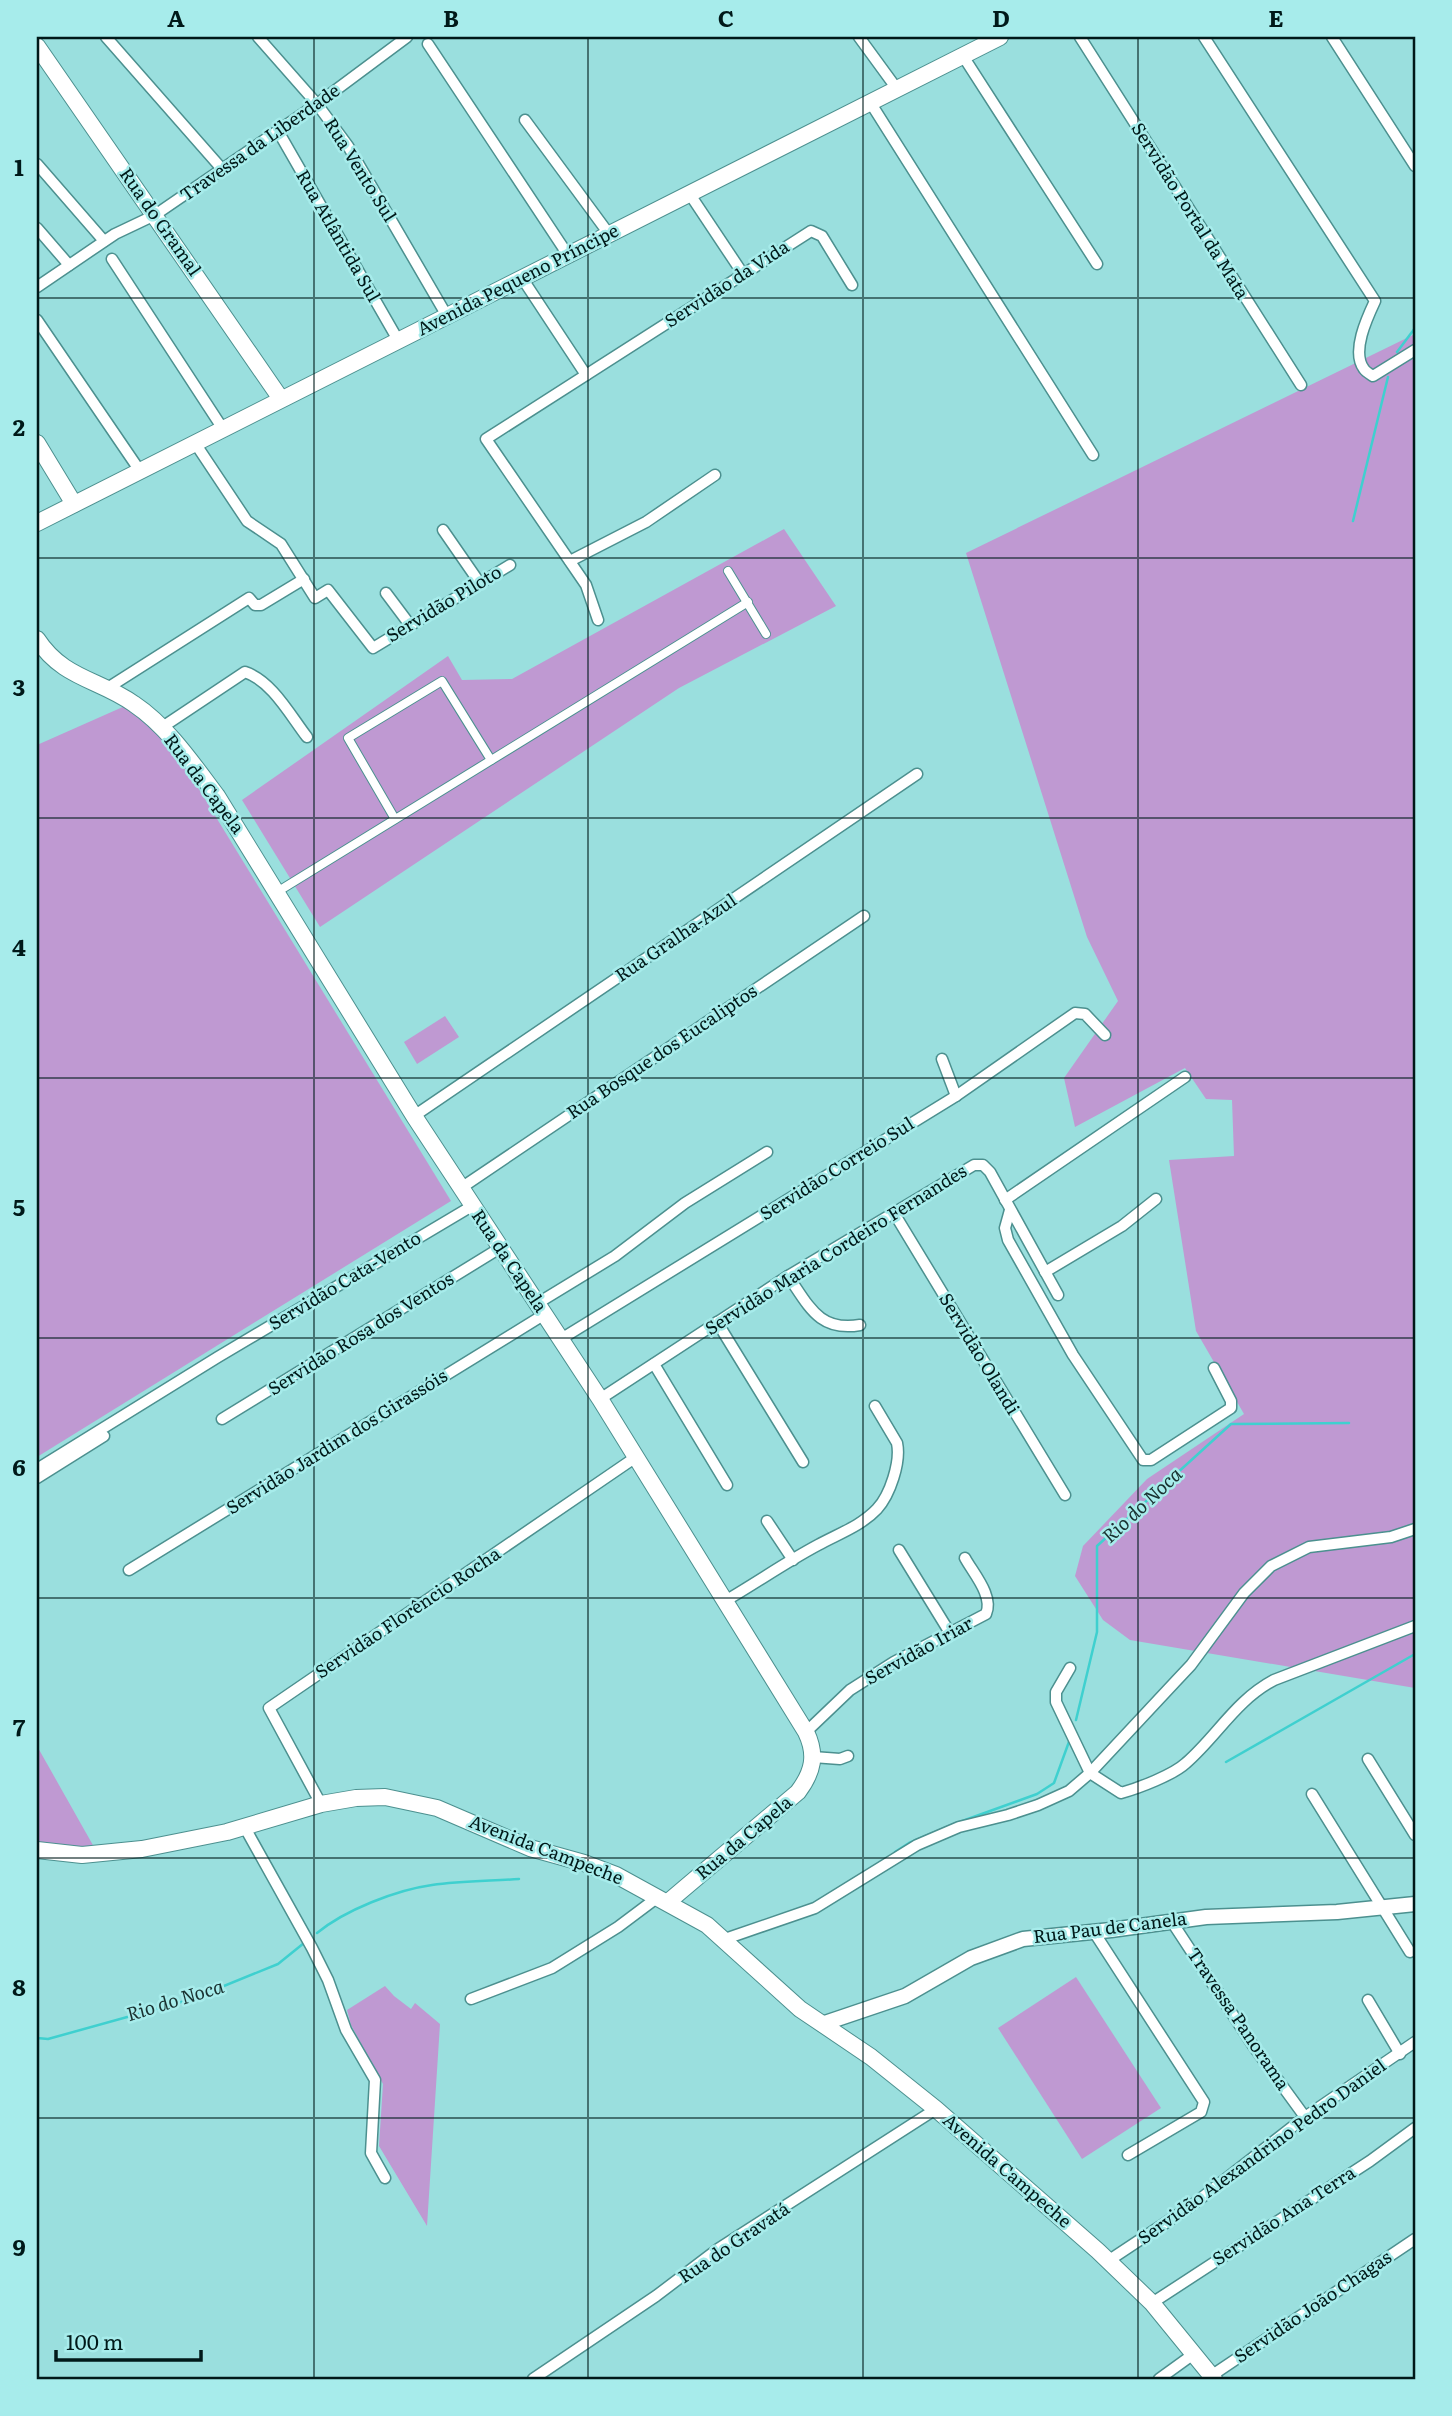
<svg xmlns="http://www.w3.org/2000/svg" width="1452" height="2416" viewBox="0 0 1452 2416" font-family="Literata,serif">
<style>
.green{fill:#bf99d2}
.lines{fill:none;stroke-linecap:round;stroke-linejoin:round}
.stream{stroke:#3fd0cf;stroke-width:2.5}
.pedestrian-casing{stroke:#4c908f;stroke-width:10}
.minor-casing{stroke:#4c908f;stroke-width:13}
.tertiary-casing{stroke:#4c908f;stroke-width:17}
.secondary-casing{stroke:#4c908f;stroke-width:18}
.pedestrian{stroke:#fff;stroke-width:8}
.minor{stroke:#fff;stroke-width:10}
.tertiary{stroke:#fff;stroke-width:14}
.secondary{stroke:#fff;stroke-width:16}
.grid{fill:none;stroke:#001919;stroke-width:2;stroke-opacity:0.55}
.labels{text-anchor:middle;stroke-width:5;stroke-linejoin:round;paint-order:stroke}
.street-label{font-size:18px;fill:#001919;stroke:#a7eceb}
.water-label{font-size:19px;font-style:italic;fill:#193130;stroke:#a7eceb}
.neatline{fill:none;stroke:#001919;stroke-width:2.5}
.grid-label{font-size:23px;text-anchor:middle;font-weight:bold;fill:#001919}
</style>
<rect width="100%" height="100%" fill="#9adfde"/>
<g class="green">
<path d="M1415 334V1688L1130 1640 1103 1620 1075 1576 1083 1546 1147 1479 1244 1414 1196 1331 1169 1160 1234 1156 1232 1100 1206 1099 1185 1068 1075 1127 1064 1078 1118 1001 1087 937 966 553Z"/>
<path d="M784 529 836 606 679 688 320 927 242 800 448 656 462 680 512 679Z"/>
<path d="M125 706 154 727 181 760 451 1201 37 1457V745Z"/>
<path d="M445 1016 459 1037 417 1064 404 1042Z"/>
<path d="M37 1746 94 1847H50L37 1844Z"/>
<path d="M1076 1977 1161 2108 1082 2159 998 2028Z"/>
<path d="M385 1986 394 1996 411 2009 415 2003 440 2024 427 2226 379 2146 383 2084 351 2025 347 2010Z"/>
</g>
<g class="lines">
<g class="stream">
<path d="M1397 352 1415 328"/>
<path d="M1353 521 1388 377"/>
<path d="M1076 1720 1097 1632V1546L1231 1424 1349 1423"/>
<path d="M1226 1762 1415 1654"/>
<path d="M895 1852 909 1843 954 1824 1037 1794 1054 1783 1070 1739"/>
<path d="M317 1933C345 1910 396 1890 432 1885 460 1881 490 1881 519 1879"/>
<path d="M37 2038 48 2039 192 1999 278 1964 304 1943"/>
</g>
<defs>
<g id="pedestrian">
<path d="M728 571 766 634"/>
<path d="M395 819 348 738 442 681 491 760"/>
<path d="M277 892 748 602"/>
</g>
<g id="minor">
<path d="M106 37 222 169"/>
<path d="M258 37 317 104 348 146 447 316"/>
<path d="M859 37 897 89"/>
<path d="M1080 37 1301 385"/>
<path d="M1204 37 1375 301C1367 318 1351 352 1364 369 1366 372 1370 374 1373 376L1415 350"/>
<path d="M1332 37 1415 166"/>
<path d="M428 44 568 255"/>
<path d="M963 56 1097 264"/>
<path d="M870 102 1093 455"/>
<path d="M525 120 609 234"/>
<path d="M278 131 398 340"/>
<path d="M37 164 104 241"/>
<path d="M689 193 743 274"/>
<path d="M37 228 69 265"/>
<path d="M112 259 223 429"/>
<path d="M522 278 586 375 486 439 586 585 598 620"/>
<path d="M37 287 115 234 155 215 317 104 407 37"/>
<path d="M37 320 140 471"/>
<path d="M586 375 811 231 822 236 852 285"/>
<path d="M195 443 247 521 281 544 315 598 328 590 373 648 510 565"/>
<path d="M443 530 479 582"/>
<path d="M570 561 646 522 715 475"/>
<path d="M386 593 410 625"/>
<path d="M106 689 249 598 255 605H261L304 579"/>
<path d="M161 728 245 672C272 681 290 715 307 737"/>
<path d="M942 1059 956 1096"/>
<path d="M414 1116 917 774"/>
<path d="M461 1188 864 916"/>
<path d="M1005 1200 1185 1077"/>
<path d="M1010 1210 1005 1228 1008 1240 1073 1355 1143 1460H1151L1231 1408V1401L1214 1368"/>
<path d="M894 1213 1065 1495"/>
<path d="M1045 1272 1122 1226 1156 1199"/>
<path d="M788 1276C809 1306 819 1332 860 1325"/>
<path d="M538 1303 615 1256 685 1203 767 1152"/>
<path d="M717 1322 803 1462"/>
<path d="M561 1339 956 1096 1075 1013 1085 1014 1105 1035"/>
<path d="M654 1364 727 1485"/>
<path d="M600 1399 788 1276 974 1165H983L990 1172 1058 1295"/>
<path d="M222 1419 500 1248"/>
<path d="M37 1469 218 1357 472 1206"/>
<path d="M37 1478 104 1436"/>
<path d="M767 1521 793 1560"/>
<path d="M899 1550 950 1633"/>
<path d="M129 1570 545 1314"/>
<path d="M725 1601C756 1583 786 1562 818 1545 838 1534 861 1526 877 1509 890 1495 901 1462 897 1443L875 1406"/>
<path d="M1070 1668 1056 1692V1702L1090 1773 1121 1793C1139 1788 1173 1775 1186 1763 1218 1735 1235 1701 1274 1680L1415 1626"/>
<path d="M806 1732 850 1690 894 1662 986 1614C994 1596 973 1573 965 1558"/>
<path d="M813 1757 840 1759 848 1756"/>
<path d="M1368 1759 1415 1835"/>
<path d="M1312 1794 1410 1952"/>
<path d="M321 1804 269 1708 636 1457"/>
<path d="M244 1826 312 1948 328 1980 346 2030 375 2080 371 2153 385 2178"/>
<path d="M1172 1922 1254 2047 1305 2117"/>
<path d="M1094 1932 1204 2102 1201 2112 1128 2155"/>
<path d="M725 1939 815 1908 917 1845 959 1827 1008 1815 1038 1805 1069 1791 1090 1773 1175 1682 1191 1665 1244 1593 1271 1566 1309 1547 1391 1537 1415 1529"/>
<path d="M471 1999 552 1968 618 1927 658 1897"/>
<path d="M1368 2000 1400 2054"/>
<path d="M1108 2261 1191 2206 1305 2117 1415 2042"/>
<path d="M1152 2303 1370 2161 1415 2128"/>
<path d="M1211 2376 1415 2239"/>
<path d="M533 2379 656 2296 718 2249 936 2109"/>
<path d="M1159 2379 1195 2353"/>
</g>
<path id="tertiary" d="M822 2024 905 1996 971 1958 1023 1939 1111 1930 1206 1917 1337 1912 1415 1904"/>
<g id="secondary">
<path d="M37 46 281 399"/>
<path d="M37 443 74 504"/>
<path d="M37 523 1000 37"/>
<path d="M37 639C63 679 99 679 134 704 167 726 193 764 217 796L414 1116 600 1399 806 1732C817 1755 813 1772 798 1792L668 1902"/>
<path d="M37 1850 82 1855 142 1849 227 1832 321 1804 356 1798 385 1797 437 1808 530 1848 584 1863 616 1875 707 1925 800 2009 871 2057 936 2109 1098 2251 1152 2303 1214 2379"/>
</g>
</defs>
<use href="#pedestrian" class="pedestrian-casing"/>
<use href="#minor" class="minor-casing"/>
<use href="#tertiary" class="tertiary-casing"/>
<use href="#secondary" class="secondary-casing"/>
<use href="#pedestrian" class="pedestrian"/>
<use href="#minor" class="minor"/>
<use href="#tertiary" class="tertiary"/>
<use href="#secondary" class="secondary"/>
</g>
<path class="grid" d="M314 37V2379M588 37V2379M863 37V2379M1138 37V2379M37 298H1415M37 558H1415M37 818H1415M37 1078H1415M37 1338H1415M37 1598H1415M37 1858H1415M37 2118H1415"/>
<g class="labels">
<g class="street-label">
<text transform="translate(260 143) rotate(-35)" y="6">Travessa da Liberdade</text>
<text transform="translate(360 170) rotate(58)" y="6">Rua Vento Sul</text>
<text transform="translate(1190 211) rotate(58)" y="6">Servidão Portal da Mata</text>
<text transform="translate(160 222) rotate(55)" y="6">Rua do Gramal</text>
<text transform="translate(338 236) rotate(60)" y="6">Rua Atlântida Sul</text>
<text transform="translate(518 280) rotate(-27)" y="6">Avenida Pequeno Príncipe</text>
<text transform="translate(727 284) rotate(-33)" y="6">Servidão da Vida</text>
<text transform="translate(444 604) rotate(-31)" y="6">Servidão Piloto</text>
<text transform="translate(204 784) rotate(53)" y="6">Rua da Capela</text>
<text transform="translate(676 938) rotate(-34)" y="6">Rua Gralha-Azul</text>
<text transform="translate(662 1052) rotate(-34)" y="6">Rua Bosque dos Eucaliptos</text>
<text transform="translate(837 1169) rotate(-32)" y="6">Servidão Correio Sul</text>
<text transform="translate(836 1250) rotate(-32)" y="6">Servidão Maria Cordeiro Fernandes</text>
<text transform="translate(509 1261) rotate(56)" y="6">Rua da Capela</text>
<text transform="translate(345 1281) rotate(-31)" y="6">Servidão Cata-Vento</text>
<text transform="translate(361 1334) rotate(-32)" y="6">Servidão Rosa dos Ventos</text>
<text transform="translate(979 1354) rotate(59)" y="6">Servidão Olandi</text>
<text transform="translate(337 1442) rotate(-32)" y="6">Servidão Jardim dos Girassóis</text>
<text transform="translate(408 1613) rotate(-34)" y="6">Servidão Florêncio Rocha</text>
<text transform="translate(919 1651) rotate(-29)" y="6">Servidão Iriar</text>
<text transform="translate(744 1838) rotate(-40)" y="6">Rua da Capela</text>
<text transform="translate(546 1850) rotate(21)" y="6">Avenida Campeche</text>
<text transform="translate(1110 1928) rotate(-7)" y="6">Rua Pau de Canela</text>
<text transform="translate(1238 2019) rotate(56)" y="6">Travessa Panorama</text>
<text transform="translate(1262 2152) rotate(-36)" y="6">Servidão Alexandrino Pedro Daniel</text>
<text transform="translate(1007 2171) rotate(41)" y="6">Avenida Campeche</text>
<text transform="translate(1284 2216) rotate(-33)" y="6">Servidão Ana Terra</text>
<text transform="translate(734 2243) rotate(-34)" y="6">Rua do Gravatá</text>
<text transform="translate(1313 2307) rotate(-34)" y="6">Servidão João Chagas</text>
</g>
<g class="water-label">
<text transform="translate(1142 1505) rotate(-43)" y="7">Rio do Noca</text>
<text transform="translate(175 2000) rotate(-17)" y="7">Rio do Noca</text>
</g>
</g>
<rect width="1452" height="2416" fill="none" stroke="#a7eceb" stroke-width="77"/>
<path d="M56 2350v10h145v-10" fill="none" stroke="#001919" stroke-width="3.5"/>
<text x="66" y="2350" font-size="21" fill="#001919" stroke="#a7eceb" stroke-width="5" paint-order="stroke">100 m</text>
<rect x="38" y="38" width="1376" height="2340" class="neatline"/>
<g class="grid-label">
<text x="176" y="27">A</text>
<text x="451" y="27">B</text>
<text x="726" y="27">C</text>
<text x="1001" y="27">D</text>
<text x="1276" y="27">E</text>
<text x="19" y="176">1</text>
<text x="19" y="436">2</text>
<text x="19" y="696">3</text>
<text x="19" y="956">4</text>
<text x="19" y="1216">5</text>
<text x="19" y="1476">6</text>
<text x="19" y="1736">7</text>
<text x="19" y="1996">8</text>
<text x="19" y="2256">9</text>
</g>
</svg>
